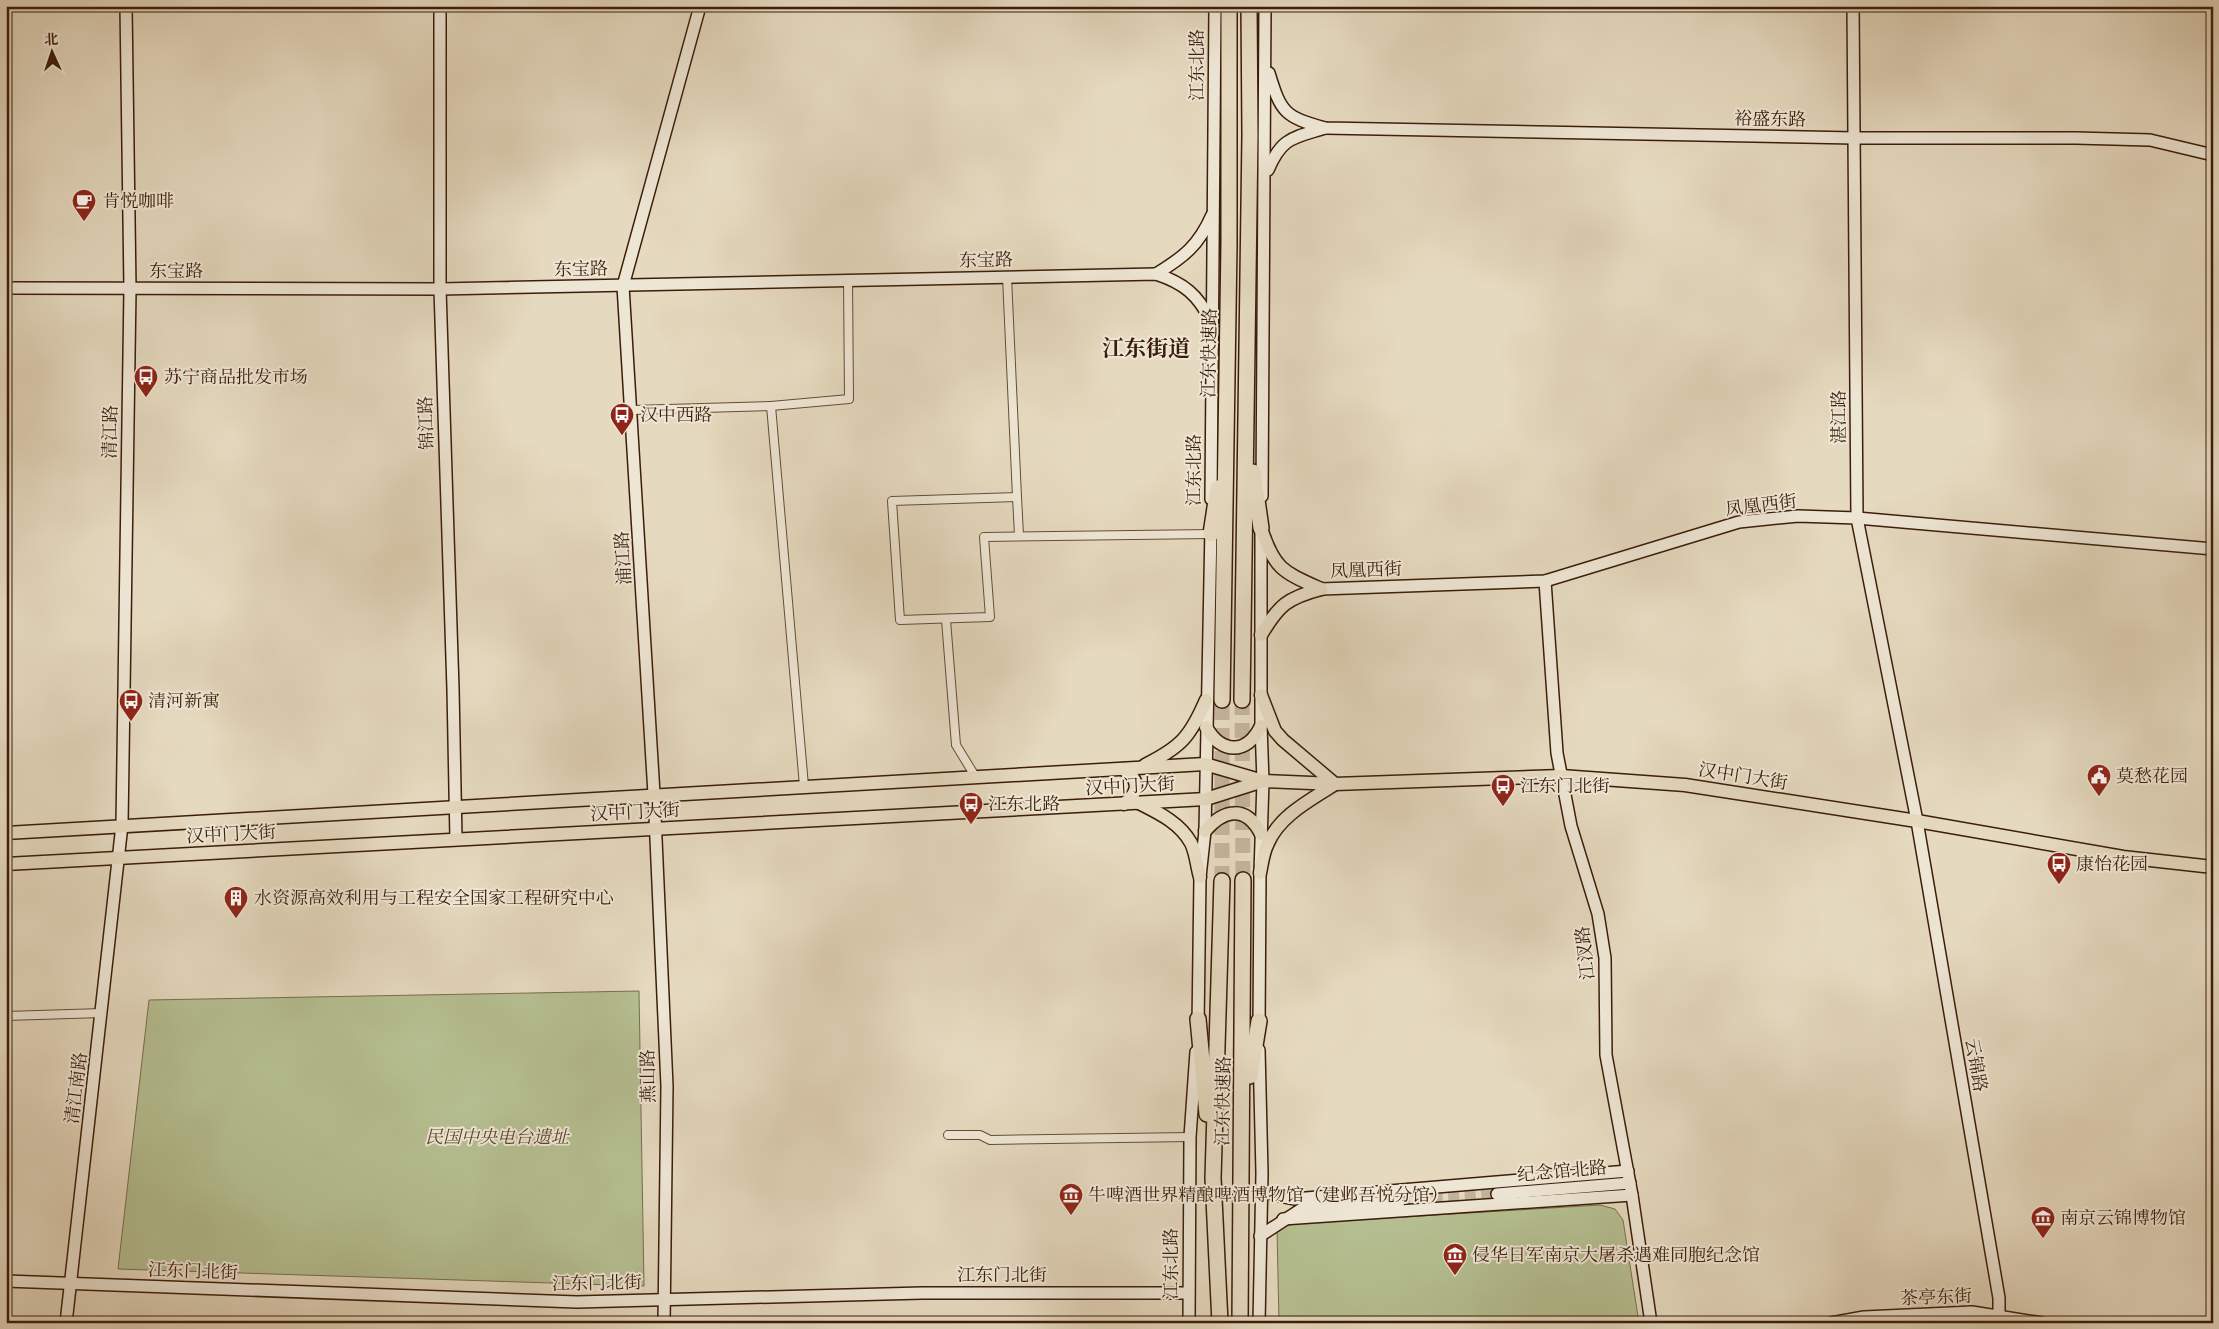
<svg xmlns="http://www.w3.org/2000/svg" width="2219" height="1329" viewBox="0 0 2219 1329" font-family="Alegreya,'Noto Serif SC',serif">
<style>
.green{fill:#b5bf91;stroke:#786e4e}
.lines{fill:none;stroke-linecap:round;stroke-linejoin:round}
.secondary-tunnel{stroke:#c3b39b;stroke-width:11;stroke-dasharray:11 5.5;stroke-linecap:butt}
.highway-tunnel{stroke:#c3b39b;stroke-width:15;stroke-dasharray:15 8;stroke-linecap:butt}
.street-casing{stroke:#664c37;stroke-width:10}
.secondary-casing{stroke:#3c1d0a;stroke-width:14}
.primary-casing{stroke:#3c1d0a;stroke-width:15}
.highway-casing{stroke:#3c1d0a;stroke-width:18}
.street{stroke:#eee6d5;stroke-width:8}
.secondary{stroke:#eee6d5;stroke-width:11}
.primary{stroke:#e5d9bf;stroke-width:12}
.highway{stroke:#e5d9bf;stroke-width:15}
.labels{text-anchor:middle;stroke-width:4;stroke-linejoin:round;paint-order:stroke}
.street-label{font-size:18px;fill:#3c1d0a;stroke:#eee6d5}
.poi-label{font-size:18px;fill:#3c1d0a;stroke:#eee6d5;text-anchor:start}
.park-label{font-size:18px;font-style:italic;fill:#5a462c;stroke:#eee6d5}
.district-label{font-size:22px;font-weight:bold;fill:#3c1d0a;stroke:#eee6d5}
</style>
<rect width="100%" height="100%" fill="#e5d9bf"/>
<filter id="stains"><feTurbulence type="fractalNoise" baseFrequency=".004" numOctaves="4"/><feColorMatrix values="0 0 0 0 .2 0 0 0 0 .09 0 0 0 0 .02 0 0 0 .5 -.17"/></filter>
<radialGradient id="worn" r=".72"><stop offset=".6" stop-color="#630" stop-opacity="0"/><stop offset="1" stop-color="#630" stop-opacity=".3"/></radialGradient>
<g class="green">
<path d="M639 991 644 1286 118 1269 149 1000Z"/>
<path d="M1600 1205 1615 1209 1623 1220 1639 1323H1279L1277 1229 1288 1224Z"/>
</g>
<g class="lines">
<path class="secondary-tunnel" d="M1399 1202 1497 1194"/>
<g class="highway-tunnel">
<path d="M1242 700 1243 880"/>
<path d="M1222 881V700"/>
</g>
<defs>
<g id="street">
<path d="M1007 277 1017 497 892 501 900 620 990 617 984 537 1211 534"/>
<path d="M771 406 849 399 848 279"/>
<path d="M632 410 771 406 804 786"/>
<path d="M1017 497 1019 535"/>
<path d="M946 620 956 745 975 776"/>
<path d="M6 1016 102 1013"/>
<path d="M948 1135H980L990 1140 1190 1137"/>
</g>
<g id="secondary">
<path d="M440 6V289L453 689 456 839"/>
<path d="M1853 6 1857 518 1917 821 1999 1298V1315"/>
<path d="M1269 73C1281 113 1285 117 1325 128L1855 138H2076L2150 140 2213 155"/>
<path d="M1268 170C1282 137 1293 138 1325 128"/>
<path d="M1156 274C1184 257 1199 245 1212 215"/>
<path d="M6 288 440 289 1156 274C1184 283 1198 295 1211 321"/>
<path d="M1262 496 1265 6"/>
<path d="M1211 499 1215 6"/>
<path d="M1545 581 1557 753 1571 826 1598 914 1605 958 1606 1055 1632 1195 1651 1323"/>
<path d="M1321 589 1545 581 1739 522 1798 516 1857 518 2213 549"/>
<path d="M1198 1027 1200 877 1205 831 1211 528"/>
<path d="M1259 1029 1260 873 1263 781 1261 726V532"/>
<path d="M1497 1194 1630 1183"/>
<path d="M1274 1195 1294 1199 1628 1171"/>
<path d="M1283 1219 1632 1195"/>
<path d="M1260 1236 1303 1208 1399 1202"/>
<path d="M6 1281 577 1302 922 1293H1188"/>
<path d="M66 1323 122 825 130 289 126 6"/>
<path d="M664 1323 667 1086 654 794 623 286 700 6"/>
<path d="M1189 1323 1190 1137 1196 1052"/>
<path d="M1259 1323 1262 1173 1259 1050"/>
<path d="M1831 1323 1864 1317 1972 1312 2042 1323"/>
</g>
<g id="primary">
<path d="M1261 528C1274 569 1283 572 1321 589"/>
<path d="M1261 635C1279 605 1287 598 1321 589"/>
<path d="M1206 727C1221 754 1247 755 1261 726"/>
<path d="M1145 765C1181 747 1190 737 1206 700"/>
<path d="M1123 769C1140 780 1140 791 1124 804"/>
<path d="M1139 803C1159 813 1180 823 1191 843 1196 853 1197 867 1200 877"/>
<path d="M1205 831C1224 809 1246 805 1261 834"/>
<path d="M6 833 1205 764 1263 781 1335 784 1561 776 1685 785 1917 821 2123 857 2213 867"/>
<path d="M6 864 1206 799 1263 781"/>
<path d="M1260 873C1262 864 1263 852 1268 843 1280 815 1311 800 1335 784L1283 740 1275 731 1261 695"/>
</g>
<g id="highway">
<path d="M1253 472 1261 528"/>
<path d="M1211 534 1218 488"/>
<path d="M1222 700 1229 245V6"/>
<path d="M1242 700 1250 135 1249 6"/>
<path d="M1198 1019 1207 1114"/>
<path d="M1250 1076 1259 1021"/>
<path d="M1220 1323 1213 1178 1222 881"/>
<path d="M1240 1323 1243 880"/>
</g>
</defs>
<use href="#street" class="street-casing"/>
<use href="#secondary" class="secondary-casing"/>
<use href="#primary" class="primary-casing"/>
<use href="#highway" class="highway-casing"/>
<use href="#street" class="street"/>
<use href="#secondary" class="secondary"/>
<use href="#primary" class="primary"/>
<use href="#highway" class="highway"/>
</g>
<defs>
<symbol id="cafe-pin" viewBox="-11 -11 22 30"><path d="M0 17L-7.5 6A9.5 9.5 0 1 1 7.5 6Z" fill="#8f2418" stroke="#eee6d5"/><path d="M-5.5-4.5H6V0H3Q3 3.5 0 3.5H-2.5Q-5.5 3.5-5.5 0ZM3-3.2v2h1.7v-2ZM-6 4.5H4V6H-6Z" fill="#fff"/></symbol>
<symbol id="bus-pin" viewBox="-11 -11 22 30"><path d="M0 17L-7.5 6A9.5 9.5 0 1 1 7.5 6Z" fill="#8f2418" stroke="#eee6d5"/><path d="M-5-6H5V4H4V6H2V4H-2V6H-4V4H-5ZM-3.5-4V0h7V-4ZM-3.5 1.2v1.5H-2V1.2ZM2 1.2v1.5H3.5V1.2Z" fill="#fff"/></symbol>
<symbol id="civic-pin" viewBox="-11 -11 22 30"><path d="M0 17L-7.5 6A9.5 9.5 0 1 1 7.5 6Z" fill="#8f2418" stroke="#eee6d5"/><path d="M-.6-6.5H3V-4.5H.6V-3L4-1V1h2V6H-6V1h2V-1L-.6-3ZM-1.2 2.5V6h2.4V2.5Z" fill="#fff"/></symbol>
<symbol id="building-pin" viewBox="-11 -11 22 30"><path d="M0 17L-7.5 6A9.5 9.5 0 1 1 7.5 6Z" fill="#8f2418" stroke="#eee6d5"/><path d="M-4-6H4V6H1V3H-1V6H-4ZM-2.5-4.3h1.7v1.8h-1.7ZM.8-4.3h1.7v1.8H.8ZM-2.5-1h1.7V.8h-1.7ZM.8-1h1.7V.8H.8Z" fill="#fff"/></symbol>
<symbol id="museum-pin" viewBox="-11 -11 22 30"><path d="M0 17L-7.5 6A9.5 9.5 0 1 1 7.5 6Z" fill="#8f2418" stroke="#eee6d5"/><path d="M0-6L6-3V-2H-6V-3ZM-5-1h2V3h-2ZM-1-1h2V3h-2ZM3-1h2V3H3ZM-6 4H6V6H-6Z" fill="#fff"/></symbol>
</defs>
<g fill-rule="evenodd">
<use href="#cafe-pin" x="70" y="187" width="28" height="38"/>
<use href="#bus-pin" x="132" y="363" width="28" height="38"/>
<use href="#bus-pin" x="608" y="401" width="28" height="38"/>
<use href="#bus-pin" x="117" y="687" width="28" height="38"/>
<use href="#civic-pin" x="2085" y="762" width="28" height="38"/>
<use href="#bus-pin" x="1489" y="772" width="28" height="38"/>
<use href="#bus-pin" x="957" y="790" width="28" height="38"/>
<use href="#bus-pin" x="2045" y="850" width="28" height="38"/>
<use href="#building-pin" x="222" y="884" width="28" height="38"/>
<use href="#museum-pin" x="1057" y="1181" width="28" height="38"/>
<use href="#museum-pin" x="2029" y="1204" width="28" height="38"/>
<use href="#museum-pin" x="1441" y="1241" width="28" height="38"/>
</g>
<g class="labels">
<g class="street-label">
<text transform="translate(1197 65) rotate(-90)" y="6">江东北路</text>
<text transform="translate(1770 119) rotate(1)" y="6">裕盛东路</text>
<text transform="translate(986 260) rotate(-1)" y="6">东宝路</text>
<text transform="translate(581 269) rotate(-1)" y="6">东宝路</text>
<text x="176" y="277">东宝路</text>
<text transform="translate(1209 353) rotate(-89)" y="6">江东快速路</text>
<text transform="translate(1839 417) rotate(-90)" y="6">湛江路</text>
<text transform="translate(426 423) rotate(-92)" y="6">锦江路</text>
<text transform="translate(110 432) rotate(-89)" y="6">清江路</text>
<text transform="translate(1194 470) rotate(-90)" y="6">江东北路</text>
<text transform="translate(1761 505) rotate(-7)" y="6">凤凰西街</text>
<text transform="translate(623 558) rotate(-93)" y="6">浦江路</text>
<text transform="translate(1366 570) rotate(-2)" y="6">凤凰西街</text>
<text transform="translate(1743 776) rotate(9)" y="6">汉中门大街</text>
<text transform="translate(1130 786) rotate(-3)" y="6">汉中门大街</text>
<text transform="translate(635 812) rotate(-3)" y="6">汉中门大街</text>
<text transform="translate(231 834) rotate(-3)" y="6">汉中门大街</text>
<text transform="translate(1585 953) rotate(-96)" y="6">江汊路</text>
<text transform="translate(1976 1065) rotate(80)" y="6">云锦路</text>
<text transform="translate(648 1076) rotate(-91)" y="6">燕山路</text>
<text transform="translate(76 1088) rotate(-83)" y="6">清江南路</text>
<text transform="translate(1223 1101) rotate(-89)" y="6">江东快速路</text>
<text transform="translate(1562 1171) rotate(-5)" y="6">纪念馆北路</text>
<text transform="translate(1171 1264) rotate(-90)" y="6">江东北路</text>
<text transform="translate(193 1271) rotate(2)" y="6">江东门北街</text>
<text x="1002" y="1281">江东门北街</text>
<text transform="translate(597 1283) rotate(-1)" y="6">江东门北街</text>
<text transform="translate(1936 1297) rotate(-2)" y="6">茶亭东街</text>
</g>
<g class="poi-label">
<text x="102" y="207">肯悦咖啡</text>
<text x="164" y="383">苏宁商品批发市场</text>
<text x="640" y="421">汉中西路</text>
<text x="148" y="707">清河新寓</text>
<text x="2116" y="782">莫愁花园</text>
<text x="1520" y="792">江东门北街</text>
<text x="988" y="810">江东北路</text>
<text x="2076" y="870">康怡花园</text>
<text x="254" y="904">水资源高效利用与工程安全国家工程研究中心</text>
<text x="1088" y="1201">牛啤酒世界精酿啤酒博物馆（建邺吾悦分馆）</text>
<text x="2060" y="1224">南京云锦博物馆</text>
<text x="1472" y="1261">侵华日军南京大屠杀遇难同胞纪念馆</text>
</g>
<g class="park-label">
<text x="497" y="1143">民国中央电台遗址</text>
</g>
<g class="district-label">
<text x="1146" y="356">江东街道</text>
</g>
</g>
<rect width="2219" height="1329" fill="none" stroke="#e5d9bf" stroke-width="25"/>
<rect x="8" y="8" width="2204" height="1314" fill="none" stroke="#3c1d0a" stroke-width="2.5"/>
<rect x="12" y="12" width="2194" height="1304" fill="none" stroke="#3c1d0a"/>
<g transform="translate(52 52) rotate(357)" stroke="#eee6d5" stroke-width="4" paint-order="stroke">
<path d="M0-4L9 19L0 12L-9 19Z" fill="#3c1d0a"/>
<text y="-8" font-size="14" font-weight="bold" text-anchor="middle" fill="#3c1d0a">北</text>
</g>
<rect width="100%" height="100%" filter="url(#stains)"/>
<rect width="100%" height="100%" fill="url(#worn)"/>
</svg>
